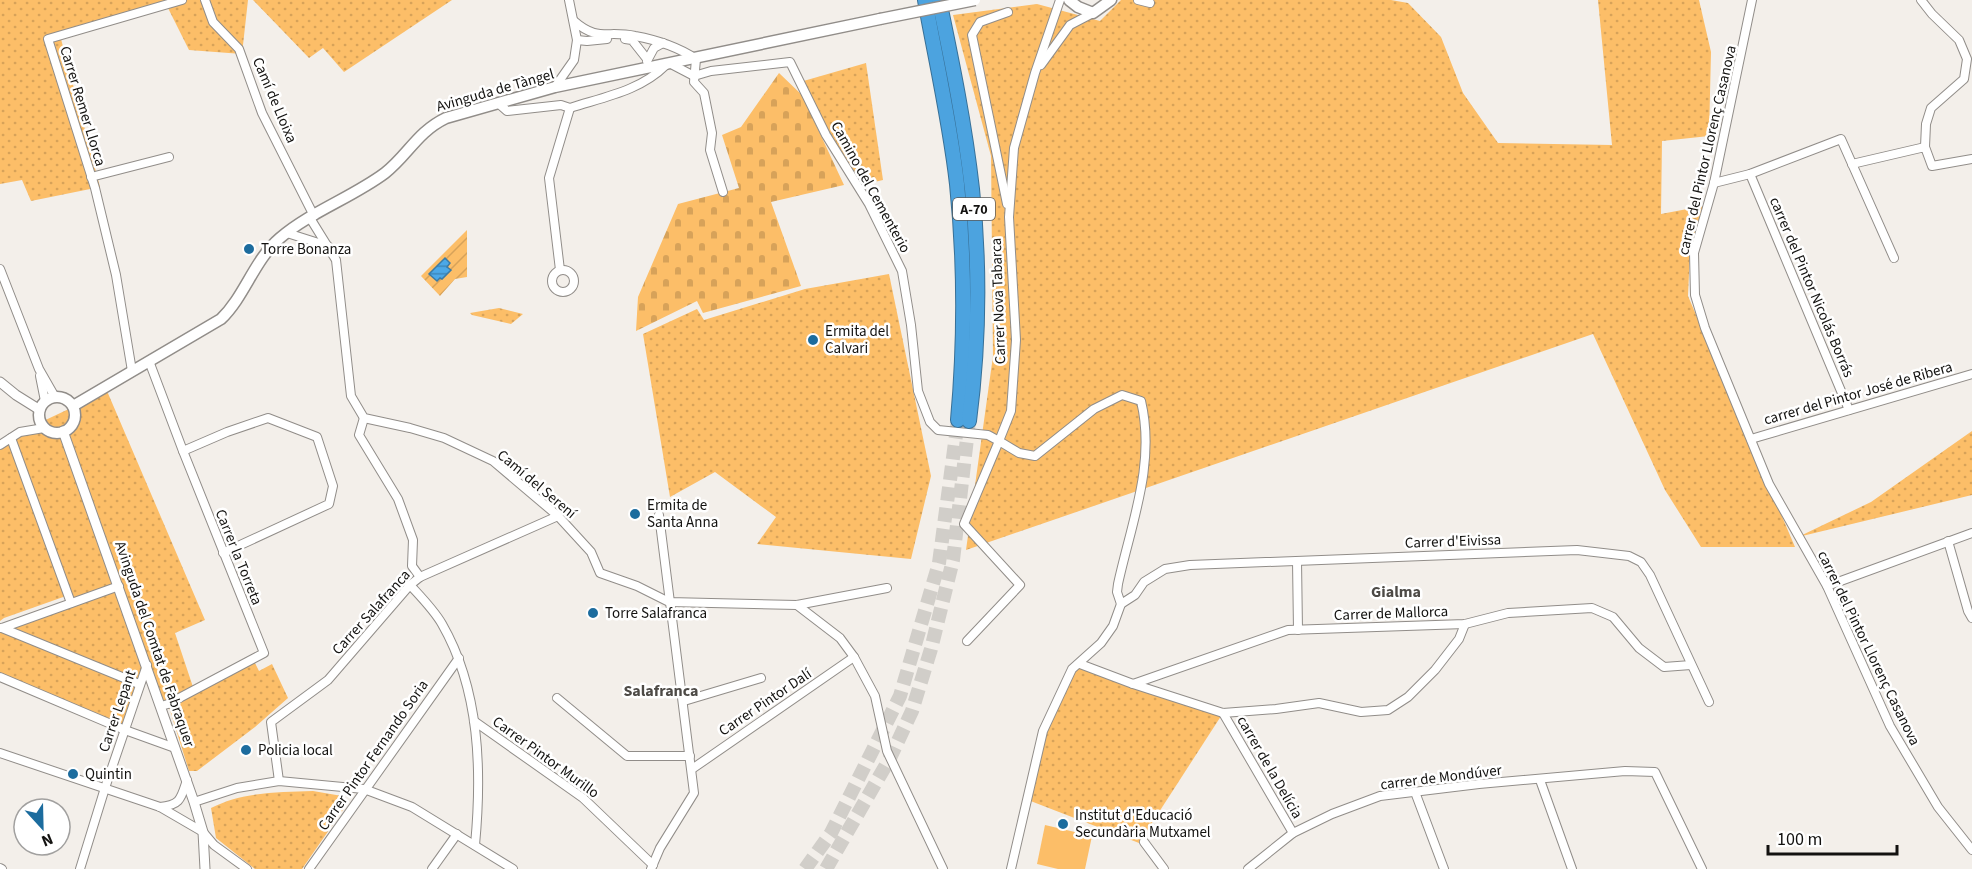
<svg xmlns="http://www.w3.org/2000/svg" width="1972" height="869" viewBox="0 0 1972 869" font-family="'Source Sans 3',sans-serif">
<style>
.grass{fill:url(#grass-dots)}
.cemetery{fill:url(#cemetery-stones)}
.garden{fill:url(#garden-furrows)}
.pitch{fill:#fcbe68}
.water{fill:url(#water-rules);stroke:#3b7ba6;stroke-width:1.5}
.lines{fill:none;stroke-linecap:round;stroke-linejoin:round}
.motorway-tunnel{stroke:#d1cec9;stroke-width:14;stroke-dasharray:14 7;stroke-linecap:butt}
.minor-casing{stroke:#918d89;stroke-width:10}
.tertiary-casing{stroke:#918d89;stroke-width:11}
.secondary-casing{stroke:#918d89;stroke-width:13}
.motorway-casing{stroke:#387097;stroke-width:16}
.minor{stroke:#fff;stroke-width:8}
.tertiary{stroke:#fff;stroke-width:9}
.secondary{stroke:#fff;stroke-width:10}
.motorway{stroke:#4ca3df;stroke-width:14}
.secondary-bridge-casing{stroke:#918d89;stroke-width:13;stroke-linecap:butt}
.secondary-bridge{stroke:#fff;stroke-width:10}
.poi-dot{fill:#1c6c9e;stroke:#fff;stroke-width:2}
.labels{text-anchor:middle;stroke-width:5;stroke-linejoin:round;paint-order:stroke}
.shield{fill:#fff;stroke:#5a5958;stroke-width:1.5}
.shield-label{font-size:14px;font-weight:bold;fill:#131210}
.street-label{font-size:15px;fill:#131210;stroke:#fff}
.poi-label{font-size:15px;fill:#131210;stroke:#fff;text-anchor:start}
.neighbourhood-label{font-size:16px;font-weight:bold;fill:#4d4a46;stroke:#fff}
</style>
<defs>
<pattern id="grass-dots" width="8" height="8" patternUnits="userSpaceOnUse" patternTransform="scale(1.5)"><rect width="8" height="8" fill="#fcbe68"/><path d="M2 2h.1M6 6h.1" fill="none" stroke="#d7a259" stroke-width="1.8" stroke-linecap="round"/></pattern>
<pattern id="cemetery-stones" width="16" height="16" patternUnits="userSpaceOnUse" patternTransform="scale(1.5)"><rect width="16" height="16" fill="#fcbe68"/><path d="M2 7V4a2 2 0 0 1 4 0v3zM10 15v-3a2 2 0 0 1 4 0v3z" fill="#d7a259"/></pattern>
<pattern id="garden-furrows" width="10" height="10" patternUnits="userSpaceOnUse" patternTransform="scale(1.5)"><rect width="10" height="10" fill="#fcbe68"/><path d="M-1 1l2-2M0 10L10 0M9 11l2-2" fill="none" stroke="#d7a259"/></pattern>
<pattern id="water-rules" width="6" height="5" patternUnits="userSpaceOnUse" patternTransform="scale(1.5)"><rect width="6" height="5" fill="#4ca8e7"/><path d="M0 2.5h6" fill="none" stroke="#3e87ba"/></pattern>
</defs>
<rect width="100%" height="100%" fill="#f3efea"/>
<g class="grass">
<path d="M0 0H248L242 54 189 50 168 8 102 25 61 39 100 187 31 201 22 180 0 184Z"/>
<path d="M253 0H452L344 72 323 48 309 58Z"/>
<path d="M1121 0H1391L1408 3 1441 37 1463 93 1498 143 1612 145 1598 0H1699L1711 52 1709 136 1662 141 1661 214 1703 206 1690 250 1688 296 1795 547H1701L1665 490 1593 334 966 550 993 356 991 156 953 15 1037 4 1100 21Z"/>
<path d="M866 63 883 180 857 186 800 82Z"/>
<path d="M889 274 931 476 911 559 757 544 776 517 715 472 670 497 643 334 697 309 704 320 805 289Z"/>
<path d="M499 308 523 314 511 324 472 315 470 313Z"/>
<path d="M107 391 205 620 175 633 194 690 253 659 259 671 272 664 288 698 255 727 197 771H189L168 704 161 706 147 666 125 730 0 677V633L2 628 71 603 66 596 4 618 0 621V443L3 440 15 450 11 438 20 432Z"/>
<path d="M1972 431V495L1798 537 1871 502Z"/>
<path d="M1080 664 1223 713 1139 843 1028 800 1043 731 1072 669Z"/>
<path d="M313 791 342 796 345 807 302 869H255L216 838 211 808C243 792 278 792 313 791Z"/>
</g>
<path class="cemetery" d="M779 73 802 95 844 185 771 202 801 286 703 313 697 301 636 331 638 297 678 204 739 188 722 135 741 127Z"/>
<path class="garden" d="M467 230V277L455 279 440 296 421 276Z"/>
<path class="pitch" d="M1045 825 1092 836 1085 869H1058L1037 864Z"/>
<path class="water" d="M445 258 450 263 447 267 451 270 442 279 440 278 437 281 429 274Z"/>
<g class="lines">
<g class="motorway-tunnel">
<path d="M805 869 831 833 900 696 939 563 958 420"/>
<path d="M826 869 890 758 912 711 931 649 953 560 969 421"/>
</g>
<defs>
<g id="minor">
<path d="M205 0 213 22 239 49 262 113 314 216"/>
<path d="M1138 0 1150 3"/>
<path d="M1752 0 1714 183 1694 253 1695 295 1705 328 1769 484 1827 586 1890 726 1938 807 1972 850"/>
<path d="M1921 0 1932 14 1959 40 1967 59 1964 79 1931 108 1926 124 1925 147"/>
<path d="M574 21C598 42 607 30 635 36 657 40 678 47 696 59L694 82 704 93 712 133 710 150 723 192"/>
<path d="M625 39 632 40 647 59"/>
<path d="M577 40 587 41 607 39"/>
<path d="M647 61 654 48 663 43"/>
<path d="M671 64 694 76"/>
<path d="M1041 65 1070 25 1093 13"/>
<path d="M694 76 711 71 790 62 826 135 869 204 902 271 911 325 918 391 930 422 938 430 988 435 999 441 964 524 1020 585 967 641"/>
<path d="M555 87 574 60 577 40 569 0"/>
<path d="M498 103 507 111 561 105 570 108C604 97 640 91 666 65"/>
<path d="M1852 164 1925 147 1932 166 1972 159"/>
<path d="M1750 174 1849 410"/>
<path d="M91 177 169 157"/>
<path d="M1714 183 1750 174 1841 139 1894 258"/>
<path d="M1007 204 972 35 980 22 1008 12"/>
<path d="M310 218 336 260 351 396 364 418 410 428 444 438 493 461 558 516 591 552 600 573 637 586 669 602 797 605 887 588"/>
<path d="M287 233 328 246"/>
<path d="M0 269 39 369 55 397"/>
<path d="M560 270 549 178 570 108"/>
<circle cx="563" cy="281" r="11"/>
<path d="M149 361 183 451 264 653 168 704 161 706"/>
<path d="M132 371 116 275 95 188 48 39 182 0"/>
<path d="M40 376 45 401"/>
<path d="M364 418 359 435 398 499 413 540 412 566 420 577"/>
<path d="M11 438 71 603"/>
<path d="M1751 439 1972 374"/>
<path d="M0 445 20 432 44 428"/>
<path d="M183 451 227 432 268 418 317 437 333 486 329 504 223 553"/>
<path d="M1948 541 1968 611 1972 618"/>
<path d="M1297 561 1298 630"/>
<path d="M410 585C421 597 434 610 442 624 480 690 482 771 475 845"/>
<path d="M1827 586 1972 533"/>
<path d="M1121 604 1135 595 1144 582 1165 569 1190 565 1577 550 1629 556 1641 562 1650 575 1709 702"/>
<path d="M797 605 840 638 854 657 875 696 887 751 943 869"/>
<path d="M2 628 139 684"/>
<path d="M2 628 119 586"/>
<path d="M1080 664 1133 684 1288 630 1465 624 1508 613 1592 608 1613 617 1639 648 1664 667 1691 665"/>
<path d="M0 677 125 730 175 748"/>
<path d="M1133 684 1223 713 1276 709 1319 703 1361 712 1388 710 1408 697 1435 670 1459 639 1465 624"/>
<path d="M557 698 627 756H690"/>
<path d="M684 701 761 678"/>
<path d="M1223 713 1293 833"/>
<path d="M474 721 583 798 653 865"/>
<path d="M0 753 160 807 203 832 214 845 247 869"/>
<path d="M692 769 854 657"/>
<path d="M1540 780 1572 869"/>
<path d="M279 781 271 722 328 680 410 585 420 577 558 516"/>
<path d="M1415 792 1444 869"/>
<path d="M194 802 237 788 279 781 364 789 412 807 513 869"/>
<path d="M160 807C181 805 181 798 187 780"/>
<path d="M1144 842 1164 869"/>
<path d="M0 868 2 869"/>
<path d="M80 869 105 788 147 665"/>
<path d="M309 869 459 658"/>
<path d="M432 869 457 834"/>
<path d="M651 869 660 848 694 793 659 515"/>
<path d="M1011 869 1043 731 1072 669 1101 643 1113 626 1121 604 1117 592 1118 584C1131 524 1156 464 1141 401L1122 395 1094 409 1035 456 1019 453 999 441 1011 411 1016 340 1009 217 1014 148 1035 73 1060 0"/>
<path d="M1248 869 1293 833 1332 814 1380 796 1479 784 1625 771 1655 772 1702 869"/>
</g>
<g id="tertiary">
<path d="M0 382 16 395 40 410"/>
<path d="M63 431 194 802 203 832 205 869"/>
</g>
<g id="secondary">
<path d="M1069 0 1078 7 1093 13 1111 0"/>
<circle cx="57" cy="415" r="18"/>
<path d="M73 406 221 319C245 296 254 260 280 238 310 212 353 197 385 173 408 155 417 132 446 118L555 87 880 19"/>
</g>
<g id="motorway">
<path d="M925 0C936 61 950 122 957 184 965 262 965 342 958 420"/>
<path d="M939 0C952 62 965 126 972 189 980 266 979 344 969 421"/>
</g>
</defs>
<use href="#minor" class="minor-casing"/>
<use href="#tertiary" class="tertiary-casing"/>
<use href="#secondary" class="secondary-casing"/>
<use href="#motorway" class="motorway-casing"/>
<use href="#minor" class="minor"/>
<use href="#tertiary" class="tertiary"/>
<use href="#secondary" class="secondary"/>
<use href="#motorway" class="motorway"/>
<defs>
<path id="secondary-bridge" d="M880 19 975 0"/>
</defs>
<use href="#secondary-bridge" class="secondary-bridge-casing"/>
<use href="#secondary-bridge" class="secondary-bridge"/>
</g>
<g class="poi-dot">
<circle cx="249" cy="249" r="6"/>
<circle cx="813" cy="340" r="6"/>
<circle cx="635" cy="514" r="6"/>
<circle cx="593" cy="613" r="6"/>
<circle cx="246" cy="750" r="6"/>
<circle cx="73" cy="774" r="6"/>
<circle cx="1063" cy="824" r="6"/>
</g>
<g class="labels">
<rect class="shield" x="953" y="198" width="42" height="22" rx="4.5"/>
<g class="shield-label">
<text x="974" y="214">A-70</text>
</g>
<g class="street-label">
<text transform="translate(495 90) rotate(-16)" y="5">Avinguda de Tàngel</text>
<text transform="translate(275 100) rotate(67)" y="5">Camí de Lloixa</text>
<text transform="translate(83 106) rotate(73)" y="5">Carrer Remer Llorca</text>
<text transform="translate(1707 150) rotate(-77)" y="5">carrer del Pintor Llorenç Casanova</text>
<text transform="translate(871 187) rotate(61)" y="5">Camino del Cementerio</text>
<text transform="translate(1812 287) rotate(67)" y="5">carrer del Pintor Nicolás Borrás</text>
<text transform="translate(998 301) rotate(-92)" y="5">Carrer Nova Tabarca</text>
<text transform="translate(1858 393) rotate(-16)" y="5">carrer del Pintor José de Ribera</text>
<text transform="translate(537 484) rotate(40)" y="5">Camí del Serení</text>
<text transform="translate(1453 541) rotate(-2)" y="5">Carrer d'Eivissa</text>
<text transform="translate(239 557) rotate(68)" y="5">Carrer la Torreta</text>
<text transform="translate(371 612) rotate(-48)" y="5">Carrer Salafranca</text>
<text transform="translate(1391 613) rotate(-2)" y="5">Carrer de Mallorca</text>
<text transform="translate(155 644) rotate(71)" y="5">Avinguda del Comtat de Fabraquer</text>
<text transform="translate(1869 648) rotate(64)" y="5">carrer del Pintor Llorenç Casanova</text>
<text transform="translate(765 702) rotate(-34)" y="5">Carrer Pintor Dalí</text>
<text transform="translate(117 711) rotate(-71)" y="5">Carrer Lepant</text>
<text transform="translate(373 755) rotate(-55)" y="5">Carrer Pintor Fernando Soria</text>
<text transform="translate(546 757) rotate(36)" y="5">Carrer Pintor Murillo</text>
<text transform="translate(1270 767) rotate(60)" y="5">carrer de la Delícia</text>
<text transform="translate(1441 777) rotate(-7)" y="5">carrer de Mondúver</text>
</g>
<g class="poi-label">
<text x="261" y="254">Torre Bonanza</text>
<text x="825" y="336">Ermita del<tspan x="825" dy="17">Calvari</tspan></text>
<text x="647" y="510">Ermita de<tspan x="647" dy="17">Santa Anna</tspan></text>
<text x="605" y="618">Torre Salafranca</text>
<text x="258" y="755">Policia local</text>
<text x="85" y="779">Quintin</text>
<text x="1075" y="820">Institut d'Educació<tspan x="1075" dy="17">Secundària Mutxamel</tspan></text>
</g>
<g class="neighbourhood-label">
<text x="1396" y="597">Gialma</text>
<text x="661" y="696">Salafranca</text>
</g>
</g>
<g transform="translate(42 827) rotate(158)"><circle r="28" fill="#ffffff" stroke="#a1a09f" stroke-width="1.5"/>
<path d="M0-4.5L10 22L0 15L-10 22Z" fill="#1c6c9e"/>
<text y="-9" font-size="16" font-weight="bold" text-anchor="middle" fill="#131210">N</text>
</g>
<path d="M1768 845v9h129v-9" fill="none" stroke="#131210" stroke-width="3"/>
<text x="1777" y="845" font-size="18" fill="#131210" stroke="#ffffff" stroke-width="4.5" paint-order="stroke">100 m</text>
</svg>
